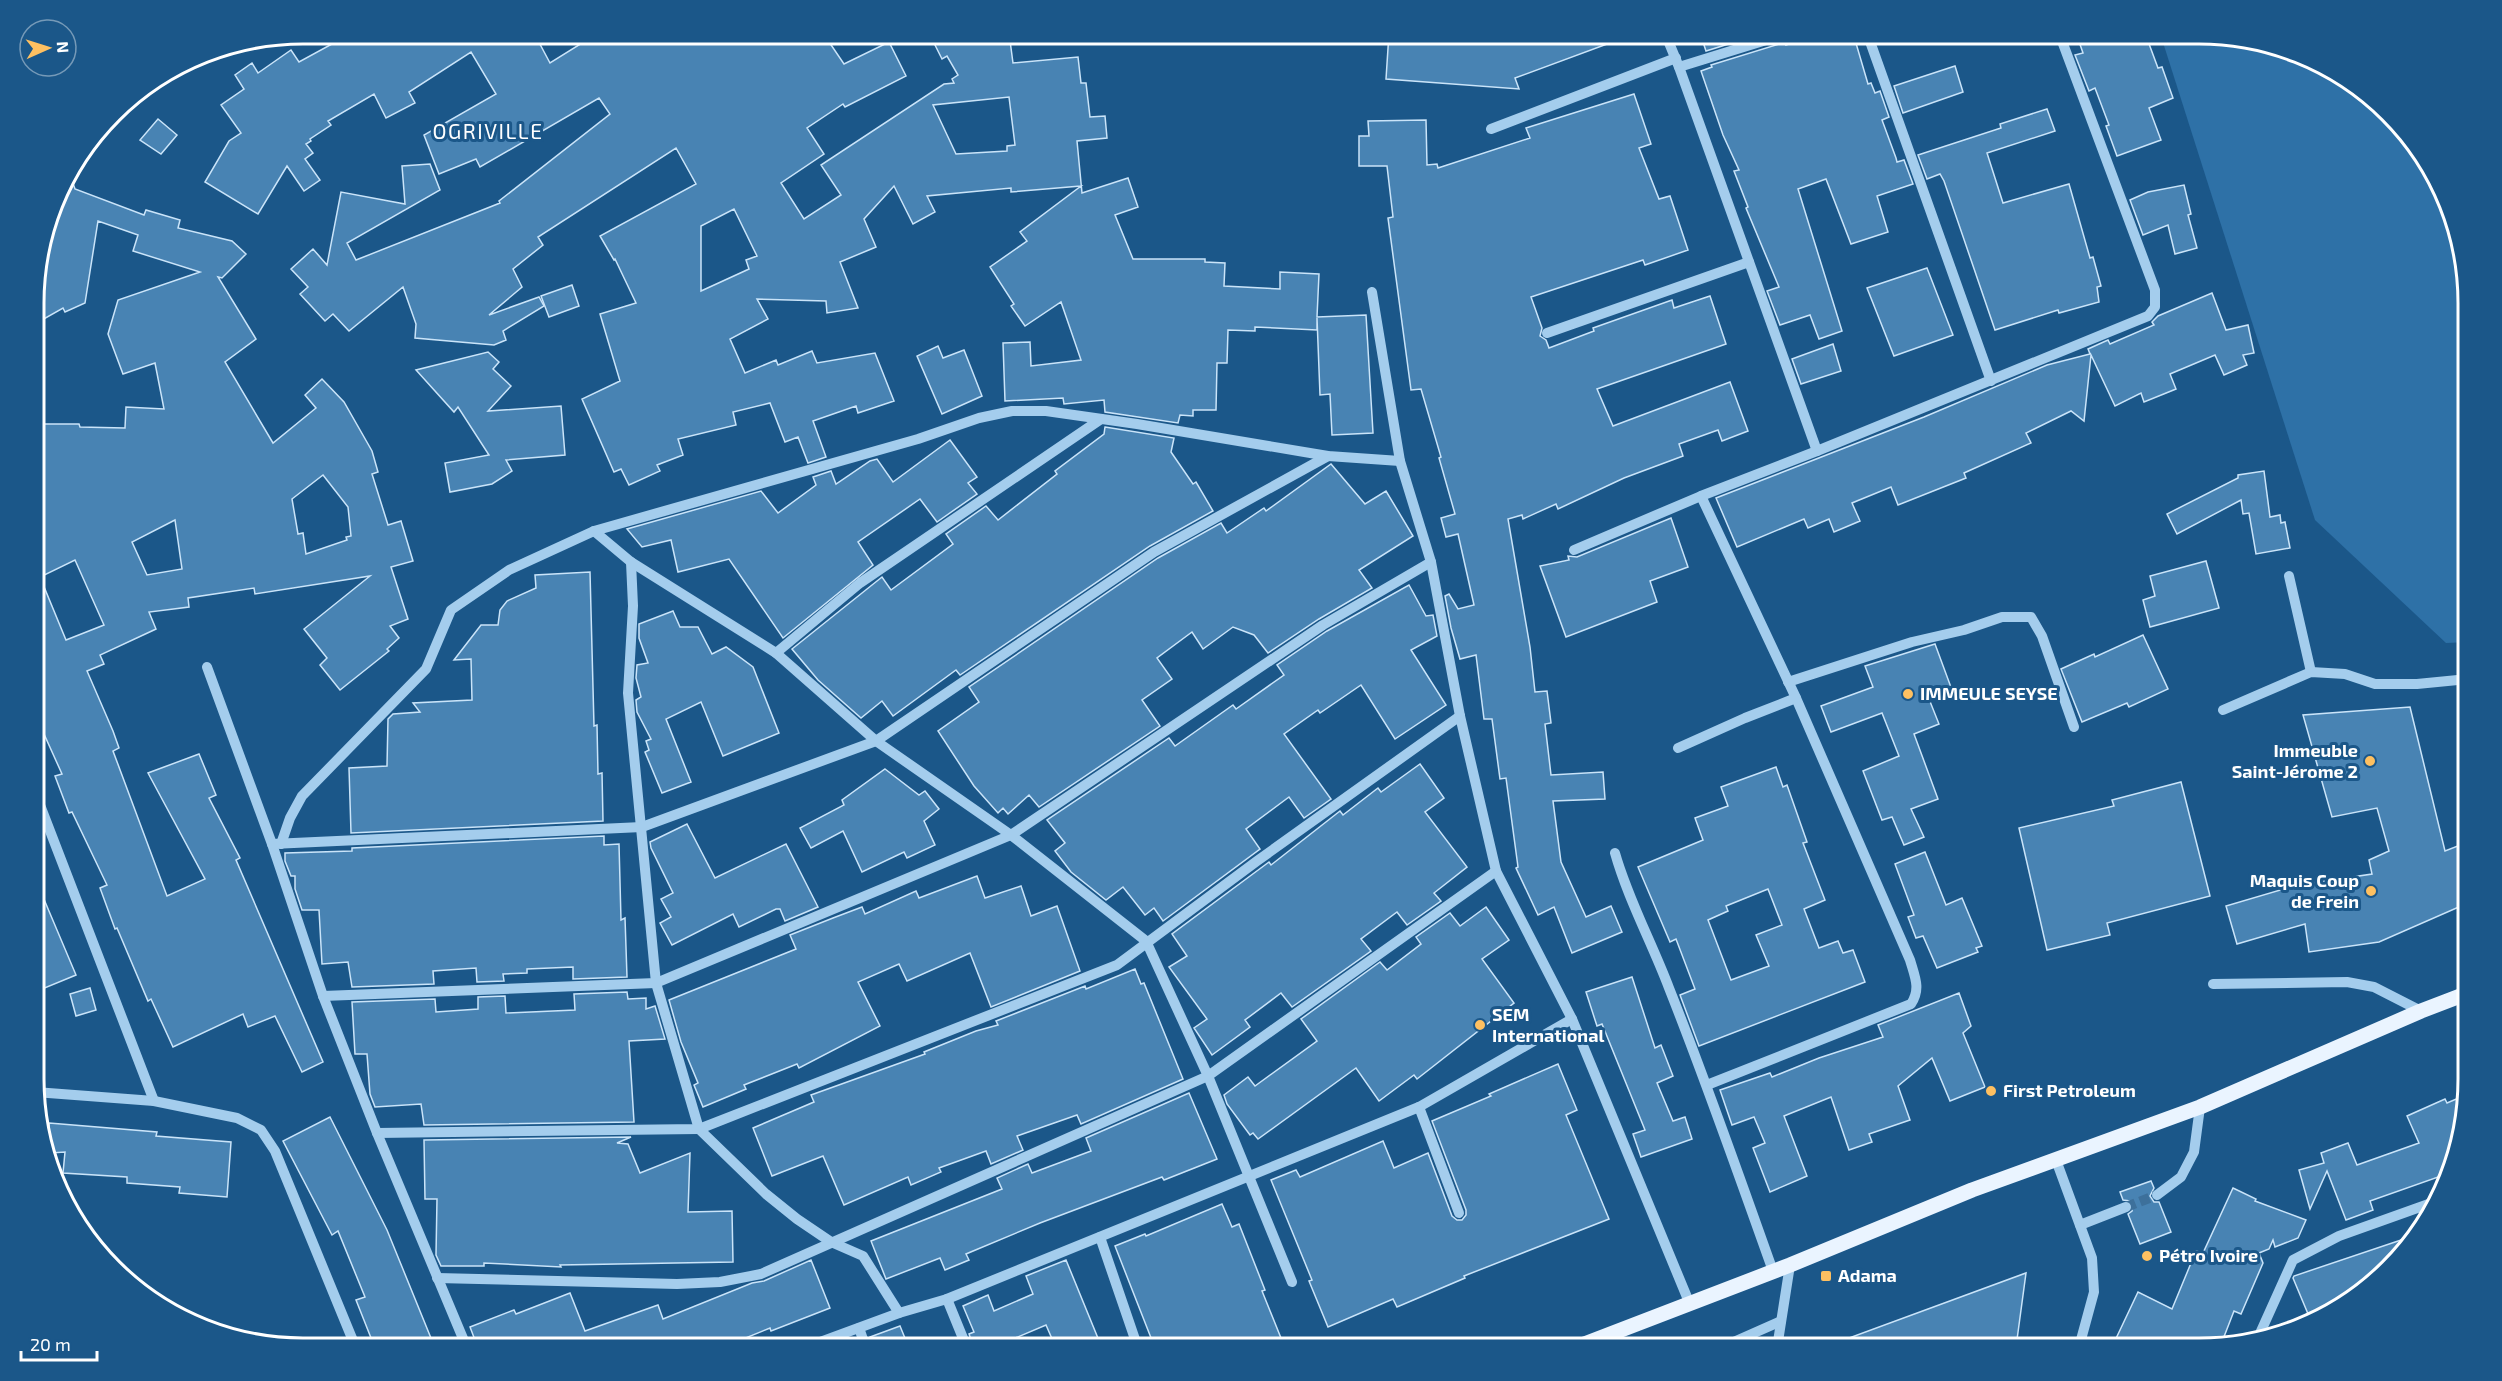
<svg xmlns="http://www.w3.org/2000/svg" width="2502" height="1381" viewBox="0 0 2502 1381" font-family="'Exo 2',sans-serif">
<style>
.green{fill:#2e71a7}
.lines{fill:none;stroke-linecap:round;stroke-linejoin:round}
.stream{stroke:#97c9ef;stroke-width:8}
.building{fill:#4883b3;stroke:#cae4f9;stroke-width:1.5;fill-rule:evenodd}
.minor-tunnel{stroke:#3d709b;stroke-width:10;stroke-dasharray:10 5;stroke-linecap:butt}
.minor{stroke:#a4cded;stroke-width:10}
.major{stroke:#eaf4ff;stroke-width:15}
.poi-dot{fill:#fec061;stroke:#1b5789;stroke-width:2}
.labels{text-anchor:middle;stroke-width:6;stroke-linejoin:round;paint-order:stroke}
.poi-label{font-size:18px;font-weight:bold;fill:#fff;stroke:#1b5789;text-anchor:start}
.quarter-label{font-size:21px;letter-spacing:1.5px;fill:#fff;stroke:#1b5789}
.rim{fill:none;stroke:#fff;stroke-width:3}
</style>
<rect width="100%" height="100%" fill="#1b5789"/>
<path class="green" d="M2160 33H2200L2270 42 2334 69 2424 153 2455 216 2468 284V642L2446 643 2315 520Z"/>
<g class="lines">
<path class="stream" d="M186 62 221 49"/>
</g>
<g class="building">
<path d="M352 33H534L550 63 598 33H823L844 64 889 42 906 76 845 107 843 104 807 128 824 154 781 183 804 219 841 195 821 165 944 84 954 83 952 79 958 75 947 56 942 59 929 33H1009L1013 63 1078 57 1081 83H1086L1090 117 1105 116 1107 138 1077 141 1082 193 1128 178 1138 207 1115 215 1133 259H1205V262L1225 263 1224 286 1280 289V272L1319 274 1317 317 1366 315 1373 433 1332 435 1330 394 1320 395 1317 318V330L1255 327V331L1228 330 1227 363H1217L1216 410H1193V416L1180 415 1178 423 1105 412 1104 400 1064 404 1063 398 1005 401 1003 343 1030 342 1031 366 1081 360 1061 302 1025 326 1011 306 1014 304 990 267 1027 241 1020 232 1081 186 1011 192V188L927 196 935 212 913 224 894 186 864 219 876 247 840 262 858 308 827 313 826 301 757 299 768 319 730 339 745 373 776 360 778 365 812 351 817 363 875 353 894 401 858 413 856 406 813 421 826 457 808 463 798 437 785 442 770 403 733 412 736 425 678 439 683 455 657 465 660 471 629 485 621 469 614 472 582 399 620 381 600 314 636 303 615 259 614 260 600 236 696 184 676 148 538 237 543 245 513 269 522 287 489 315 539 297 544 306 503 331 506 340 494 345 415 338 416 324 403 287 349 331 333 314 325 321 300 294 308 287 291 269 313 249 327 265 341 192 405 204 402 166 430 164 440 190 347 243 356 260 500 203 499 201 610 114 599 98 480 167 476 159 439 174 424 135 496 94 471 52 409 92 415 103 386 118 374 94 328 121 331 125 310 139 311 141 306 144 313 153 305 159 320 180 304 191 287 166 258 214 205 182 229 141 241 133 221 105 244 89 235 75 252 63 258 73 291 50 299 62ZM1009 97 1015 145 1007 146V151L956 154 933 105ZM734 209 757 256 746 260 749 269 701 291V226Z"/>
<path d="M1389 33 1466 35V33H1625L1626 37 1515 78 1519 89 1386 79Z"/>
<path d="M1700 33H1764L1706 51Z"/>
<path d="M1825 33H1853L1868 84 1871 83 1875 93 1880 91 1889 117 1882 120 1896 158 1897 162 1904 160 1913 184 1877 196 1888 232 1851 244 1826 179 1798 189 1842 331 1819 339 1810 315 1780 325 1767 291 1779 287 1746 208 1748 207 1734 171 1739 170 1723 135 1701 71 1712 67 1711 65 1786 42V45Z"/>
<path d="M2076 33H2145L2158 68 2162 67 2173 98 2149 108 2161 140 2117 156 2106 126 2109 125 2095 88 2089 91 2075 55 2083 53Z"/>
<path d="M1955 66 1963 92 1903 113 1894 86Z"/>
<path d="M1634 94 1651 144 1639 148 1659 199 1670 196 1688 250 1645 265 1643 260 1531 297 1542 328 1540 336 1546 340 1549 348 1594 331 1593 328 1672 300 1674 308 1710 296 1726 344 1597 389 1613 426 1730 382 1748 431 1722 441 1718 430 1679 444 1683 456 1624 478 1558 509 1556 504 1523 519 1522 515 1508 519 1530 647 1535 692 1547 691 1551 723 1545 724 1551 775 1603 772 1605 799 1553 801 1561 862 1586 917 1611 906 1622 932 1572 953 1554 907 1538 915 1516 868 1518 867 1506 778 1500 779 1492 719H1484L1476 655 1460 659 1451 628 1445 596 1449 594 1458 609 1474 605 1458 534 1446 537 1441 518 1455 514 1439 458 1441 457 1421 389 1411 390 1388 218 1393 217 1387 166H1359V136H1369L1368 121 1426 120 1427 165 1437 164 1438 168 1530 138 1526 128Z"/>
<path d="M2047 109 2055 131 1987 153 2003 203 2069 184 2090 258 2093 257 2101 286 2097 287 2099 302 2059 313 2058 310 1995 330 1944 181 1940 174 1927 179 1918 155 2001 128 2000 124Z"/>
<path d="M158 119 177 135 161 154 140 140Z"/>
<path d="M69 172 75 189 144 215 146 210 180 220 178 228 232 241 246 254 222 278 218 277 256 339 225 362 273 443 316 408 305 395 322 379 344 402 372 451 378 472 372 474 388 525 401 521 413 561 391 567 408 619 390 626 399 638 387 649 389 651 340 690 320 665 327 658 304 629 370 576 255 594 254 588 188 598 189 607 149 612 156 629 100 655 104 664 87 671 113 731 119 748 113 751 167 896 205 879 148 773 199 754 216 795 209 798 240 858 236 860 323 1062 302 1072 275 1016 248 1027 243 1014 173 1047 151 999 148 1001 117 928 115 929 100 888 107 885 72 812 69 813 55 776 62 774 35 714V424H79L80 427 125 428 126 407 164 409 155 363 123 374 108 334 118 300 200 272 133 251 138 235 98 221 85 303 65 312 63 308 35 324V267L61 183ZM323 475 348 507 351 536 346 537 347 540 306 554 303 533 298 534 292 499ZM175 520 182 569 147 575 132 542ZM75 560 104 625 66 640 40 577Z"/>
<path d="M2184 185 2191 214 2188 215 2197 248 2175 254 2168 225 2143 235 2130 200 2148 192Z"/>
<path d="M1927 268 1953 335 1894 356 1867 288Z"/>
<path d="M572 285 579 306 549 317 541 296Z"/>
<path d="M2212 293 2226 330 2248 325 2254 353 2243 355 2247 365 2224 375 2215 355 2170 374 2176 389 2144 402 2141 393 2115 406 2091 355 2084 421 2071 411 2026 433 2031 443 1964 473 1966 478 1898 505 1891 487 1852 503 1860 521 1834 532 1829 519 1808 528 1804 519 1737 547 1716 498 1924 417 2047 365 2090 354 2088 349 2108 340 2110 344 2154 325 2152 322 2158 316Z"/>
<path d="M1833 344 1841 371 1801 384 1792 359Z"/>
<path d="M938 346 943 358 964 350 982 396 942 414 917 356Z"/>
<path d="M488 352 499 362 493 369 511 386 488 411 561 406 565 455 506 460 512 471 492 484 450 492 445 463 489 455 458 407 454 412 416 370Z"/>
<path d="M1105 427 1174 438 1171 452 1193 484 1196 482 1213 511 1150 546 960 675 956 670 893 716 882 701 861 718 818 680 792 649 882 577 891 590 953 544 946 534 986 506 998 520 1057 474 1055 471 1104 434Z"/>
<path d="M950 440 977 477 968 483 977 494 937 522 920 499 858 542 873 565 783 638 729 559 678 572 671 540 642 547 627 529 761 491 778 513 816 485 813 477 831 471 836 484 870 461 877 459 893 482Z"/>
<path d="M1331 464 1365 504 1386 491 1413 536 1359 570 1372 588 1319 619 1268 653 1254 635 1233 627 1203 649 1192 632 1157 658 1172 679 1142 700 1160 726 1039 807 1029 795 1008 814 1003 808 998 813 974 786 938 731 979 702 969 687 1158 558 1221 523 1227 533 1264 508 1266 511Z"/>
<path d="M2264 471 2270 517 2280 515 2281 523 2285 522 2290 548 2256 554 2249 513 2243 514 2241 500 2177 534 2167 514 2238 478V475Z"/>
<path d="M1671 518 1688 567 1650 581 1657 602 1566 637 1540 566 1569 560 1568 556 1577 557Z"/>
<path d="M2206 561 2219 608 2150 627 2143 600 2155 596 2150 576Z"/>
<path d="M590 572 594 726 597 725 598 774 602 773 603 821 351 833 349 768 387 766 388 719 393 714 420 712 413 703 472 700 471 659 454 660 481 625H498L500 610 507 601 536 588 535 575Z"/>
<path d="M1409 585 1426 616 1433 615 1437 636 1411 650 1446 705 1395 739 1361 685 1320 713 1318 710 1284 734 1331 799 1304 818 1289 797 1246 829 1260 849 1163 921 1154 908 1145 915 1123 887 1106 900 1071 872 1055 851 1065 843 1047 820 1169 738 1175 746 1233 705 1236 709 1284 675 1277 665 1327 631Z"/>
<path d="M673 611 680 627H698L712 654 726 647 753 667 779 733 723 756 701 702 666 719 691 782 662 793 645 752 649 750 646 741 651 739 637 712 636 700 641 697 636 678 637 665 648 663 639 638V624Z"/>
<path d="M2143 635 2168 689 2129 707 2127 703 2082 722 2061 669 2094 654 2095 657Z"/>
<path d="M1935 644 1952 690 1929 699 1939 724 1914 734 1938 799 1911 809 1924 837 1904 845 1892 817 1882 820 1863 771 1899 756 1882 713 1831 732 1821 706 1873 687 1865 666Z"/>
<path d="M2410 707 2445 851 2468 842V903L2379 942 2309 952 2305 924 2237 944 2226 906 2297 885 2372 874 2369 860 2389 851 2377 808 2332 817 2303 715Z"/>
<path d="M1420 764 1444 798 1425 812 1467 867 1434 893 1441 901 1407 925 1397 912 1361 939 1371 951 1292 1007 1281 993 1245 1020 1250 1027 1212 1055 1194 1028 1207 1019 1169 967 1187 956 1172 934 1269 862 1271 865 1340 811 1343 815 1378 788 1381 792Z"/>
<path d="M1776 767 1783 787 1787 785 1807 842 1803 843 1825 900 1804 909 1819 948 1838 941 1843 953 1853 950 1865 982 1699 1046 1680 995 1695 989 1676 939 1670 942 1638 867 1703 840 1695 818 1728 806 1721 787ZM1768 889 1782 925 1756 935 1769 966 1731 980 1708 920 1728 911 1726 906Z"/>
<path d="M885 769 919 795 925 791 939 809 924 821 935 845 907 858 904 852 862 872 843 831 811 848 800 828 844 805 842 800Z"/>
<path d="M2181 782 2210 896 2107 923 2110 935 2047 950 2019 828 2114 806 2112 800Z"/>
<path d="M687 824 715 878 786 844 818 907 785 921 780 909H776L739 927 733 914 672 945 660 923 671 917 661 899 673 893 651 848 650 842Z"/>
<path d="M604 836V845L619 844 621 920 625 918 627 977 573 979V967L527 969V973L503 974 504 981 477 982 476 968 433 971 434 984 352 987 348 962 322 964 319 910H302L295 889V876H291L285 861V853L352 851V848Z"/>
<path d="M1925 852 1946 905 1962 898 1982 946 1976 948 1978 952 1937 968 1923 936 1916 938 1908 917 1914 915 1895 864Z"/>
<path d="M977 876 985 898 1021 886 1031 916 1057 906 1080 971 991 1007 970 953 907 981 899 964 858 982 880 1026 799 1068 797 1064 744 1085 746 1089 703 1107 694 1085 698 1083 681 1042 669 1000 796 949 790 935 833 918 862 907 865 914 916 891 919 898Z"/>
<path d="M35 878 76 975 35 992Z"/>
<path d="M1486 907 1509 940 1482 959 1514 1003 1417 1079 1414 1075 1379 1101 1356 1068 1258 1139 1253 1133 1250 1135 1227 1104 1224 1095 1248 1077 1255 1086 1317 1041 1301 1019 1380 962 1387 970 1421 944 1416 937 1450 913 1460 926Z"/>
<path d="M1135 969 1141 984 1144 983 1183 1079 1081 1124 1077 1115 1017 1136 1023 1150 991 1164 986 1151 939 1168 941 1172 911 1185 908 1177 844 1205 823 1156 772 1176 753 1128 814 1102 811 1095 925 1054 924 1052 976 1031 998 1025 996 1021 1085 986 1086 989Z"/>
<path d="M1632 977 1655 1048 1661 1045 1673 1076 1657 1083 1673 1121 1685 1117 1692 1139 1641 1157 1633 1134 1645 1130 1602 1024 1597 1026 1586 992Z"/>
<path d="M90 988 96 1010 76 1016 70 994Z"/>
<path d="M627 992 628 999 646 998V1009L655 1006 665 1039 629 1041 634 1122 424 1125 421 1104 375 1107 370 1094 367 1054H355L352 1002 435 999 436 1012 478 1009V997L505 996 506 1013 575 1010 574 994Z"/>
<path d="M1959 993 1971 1026 1963 1033 1985 1087 1950 1101 1932 1058 1898 1086 1910 1120 1869 1134 1872 1142 1849 1150 1831 1097 1784 1116 1807 1176 1770 1192 1753 1148 1765 1143 1754 1117 1732 1125 1720 1090 1770 1073 1772 1077 1819 1058 1883 1037 1878 1025Z"/>
<path d="M1558 1064 1577 1110 1566 1115 1609 1219 1464 1276 1465 1278 1397 1307 1393 1299 1328 1327 1309 1281 1312 1280 1271 1180 1296 1170 1300 1177 1383 1141 1394 1168 1428 1153 1452 1216 1457 1220H1462L1466 1215V1210L1432 1121 1491 1096 1489 1094Z"/>
<path d="M1189 1093 1217 1159 1164 1180 1162 1177 1040 1223 966 1254 969 1260 945 1270 940 1258 886 1279 871 1241 1002 1189 997 1178 1028 1164 1032 1173 1091 1151 1086 1138Z"/>
<path d="M2468 1094 2444 1175 2370 1201 2373 1210 2346 1220 2327 1171 2310 1209 2299 1170 2324 1163 2321 1153 2348 1143 2357 1165 2419 1143 2407 1116 2445 1099 2447 1103Z"/>
<path d="M330 1117 387 1230 435 1348H375L356 1300 365 1297 338 1231 332 1235 283 1141Z"/>
<path d="M49 1123 157 1132 156 1136 231 1142 227 1197 179 1193 180 1187 127 1183V1177L63 1173 65 1152 50 1153Z"/>
<path d="M631 1137 617 1143 628 1144 640 1173 690 1153 688 1212 732 1211 733 1262 560 1265 561 1267 484 1263V1266H441L436 1255 437 1199H425L424 1140Z"/>
<path d="M2151 1181 2154 1188 2150 1196 2154 1202H2159L2171 1232 2140 1244 2128 1214 2132 1211 2133 1205 2130 1201 2123 1200 2120 1192Z"/>
<path d="M2233 1188 2256 1199 2255 1201 2306 1220 2298 1238 2275 1247 2273 1240 2269 1249 2259 1253 2263 1263 2241 1314 2234 1311 2220 1347H2112L2138 1292 2172 1309 2196 1251 2203 1253Z"/>
<path d="M1222 1204 1232 1227 1239 1224 1265 1290 1262 1291 1285 1348H1224L1221 1341 1204 1348H1155L1115 1246 1145 1234 1146 1236Z"/>
<path d="M2410 1237 2349 1303 2311 1321 2293 1278 2294 1276Z"/>
<path d="M811 1260 830 1308 771 1331 770 1328 721 1348H478L470 1327 514 1310 516 1314 570 1293 585 1331 658 1305 663 1319 752 1283 764 1281Z"/>
<path d="M1066 1260 1102 1348H1056L1046 1325 1006 1342 1008 1348H974L969 1334 974 1332 963 1306 988 1295 994 1311 1033 1294 1026 1276Z"/>
<path d="M2026 1273 2016 1347 1830 1348V1345Z"/>
<path d="M900 1326 909 1348H873L870 1337Z"/>
</g>
<g class="lines">
<path class="minor-tunnel" d="M2126 1207 2157 1195"/>
<g class="minor">
<path d="M1665 33 1679 67 1817 451"/>
<path d="M1867 33 1991 381"/>
<path d="M1679 67 1789 33"/>
<path d="M1491 129 1676 58"/>
<path d="M1372 292 1400 461 1431 562 1460 716 1496 871 1572 1019 1689 1302"/>
<path d="M1547 333 1749 262"/>
<path d="M1701 496 1796 698 1910 960C1915 977 1921 989 1911 1004L1707 1085"/>
<path d="M594 531 631 562 776 653 876 741 1011 835 1146 941 1208 1076 1292 1282"/>
<path d="M1574 550 1701 496 1817 451 2148 316 2155 307V290L2059 33"/>
<path d="M631 562 633 606 628 693 656 983 699 1129 766 1194 797 1219 831 1242 863 1256 899 1313"/>
<path d="M2289 576 2311 672"/>
<path d="M776 653 860 583 1101 419"/>
<path d="M207 667 272 844 323 996 377 1133 467 1348"/>
<path d="M1788 682 1912 642 1964 630 2002 617H2031L2042 636 2074 727"/>
<path d="M2223 710 2311 672 2345 674 2375 684H2417L2468 679"/>
<path d="M1678 748 1745 718 1796 698"/>
<path d="M35 792 154 1101"/>
<path d="M272 844 642 827 876 741 1154 552 1328 456"/>
<path d="M281 844 290 818 302 796 426 669 451 610 509 570 594 531 918 439 979 418 1012 411H1046L1137 424 1328 456 1400 461"/>
<path d="M1615 853C1628 899 1652 943 1669 988 1706 1081 1739 1176 1773 1271"/>
<path d="M2213 984 2347 982 2374 987 2421 1011"/>
<path d="M323 996 656 983 1011 835 1323 625 1431 562"/>
<path d="M35 1092 154 1101 237 1118 261 1130 275 1151 356 1348"/>
<path d="M1419 1107 1459 1213"/>
<path d="M377 1133 699 1129 1117 965 1257 861 1460 716"/>
<path d="M2056 1160 2092 1258 2094 1292 2079 1347"/>
<path d="M2157 1195 2181 1177 2194 1152 2200 1107"/>
<path d="M2080 1225 2126 1207"/>
<path d="M1100 1237 1138 1348"/>
<path d="M437 1278 677 1284 720 1282 761 1274 1208 1076 1496 871"/>
<path d="M947 1299 967 1348"/>
<path d="M859 1328 866 1348"/>
<path d="M2257 1340 2293 1260 2339 1236 2437 1201"/>
<path d="M804 1348 899 1313 947 1299 1419 1107 1572 1019"/>
<path d="M1720 1348 1781 1321"/>
<path d="M1777 1348 1790 1265"/>
</g>
<path class="major" d="M1574 1348 1790 1265 1972 1190 2200 1107 2421 1011 2468 993"/>
</g>
<g class="poi-dot">
<circle cx="1908" cy="694" r="6"/>
<circle cx="2370" cy="761" r="6"/>
<circle cx="2371" cy="891" r="6"/>
<circle cx="1480" cy="1025" r="6"/>
<circle cx="1991" cy="1091" r="6"/>
<circle cx="2147" cy="1256" r="6"/>
<rect x="1820" y="1270" width="12" height="12" rx="3"/>
</g>
<g class="labels">
<g class="poi-label">
<text x="1920" y="700">IMMEULE SEYSE</text>
<text x="2358" y="757" text-anchor="end">Immeuble<tspan x="2358" dy="21">Saint-Jérome 2</tspan></text>
<text x="2359" y="887" text-anchor="end">Maquis Coup<tspan x="2359" dy="21">de Frein</tspan></text>
<text x="1492" y="1021">SEM<tspan x="1492" dy="21">International</tspan></text>
<text x="2003" y="1097">First Petroleum</text>
<text x="2159" y="1262">Pétro Ivoire</text>
<text x="1838" y="1282">Adama</text>
</g>
<g class="quarter-label">
<text x="488" y="139">OGRIVILLE</text>
</g>
</g>
<path d="M0 0H2502V1381H0ZM303 44H2199A259 259 0 0 1 2458 303V1079A259 259 0 0 1 2199 1338H303A259 259 0 0 1 44 1079V303A259 259 0 0 1 303 44Z" fill="#1b5789" fill-rule="evenodd"/>
<path class="rim" d="M303 44H2199A259 259 0 0 1 2458 303V1079A259 259 0 0 1 2199 1338H303A259 259 0 0 1 44 1079V303A259 259 0 0 1 303 44Z"/>
<g transform="translate(48 48) rotate(87)"><circle r="28" fill="#1b5789" stroke="#769ab8" stroke-width="1.5"/>
<path d="M0-4.5L10 22L0 15L-10 22Z" fill="#fec061"/>
<text y="-9" font-size="16" font-weight="bold" text-anchor="middle" fill="#ffffff">N</text>
</g>
<path d="M21 1351v9h76v-9" fill="none" stroke="#ffffff" stroke-width="3"/>
<text x="30" y="1351" font-size="18" fill="#ffffff" stroke="#1b5789" stroke-width="4.5" paint-order="stroke">20 m</text>
</svg>
